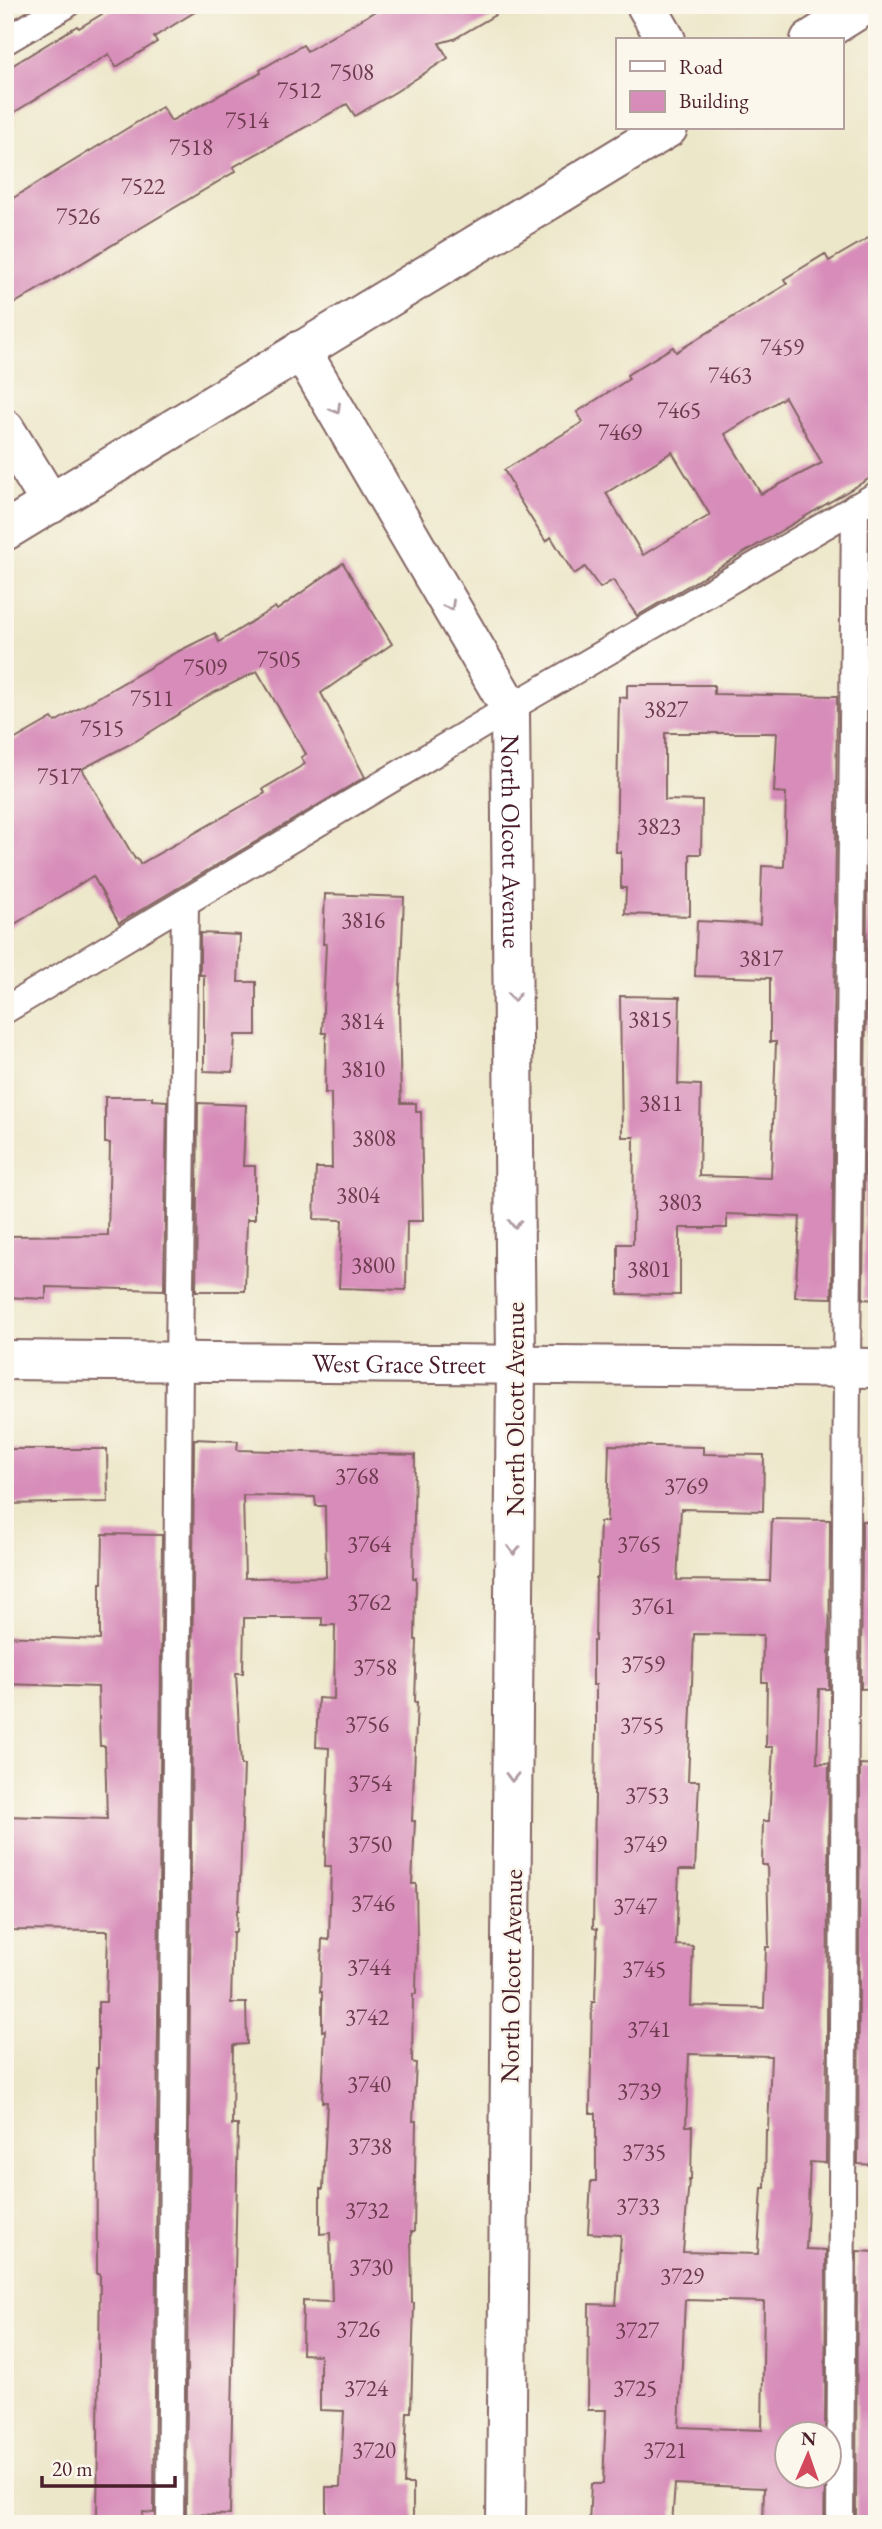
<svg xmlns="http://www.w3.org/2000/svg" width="882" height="2529" viewBox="0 0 882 2529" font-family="'EB Garamond',serif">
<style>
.building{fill:#d78cb9;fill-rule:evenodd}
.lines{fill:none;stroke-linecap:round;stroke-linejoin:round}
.lane-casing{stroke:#836563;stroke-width:30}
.street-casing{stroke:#836563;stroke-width:42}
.secondary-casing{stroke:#836563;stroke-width:42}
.lane{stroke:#fff;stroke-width:26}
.street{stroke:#fff;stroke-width:38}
.secondary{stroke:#fff;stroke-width:38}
.oneway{stroke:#ae9aa0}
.labels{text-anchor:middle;stroke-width:5;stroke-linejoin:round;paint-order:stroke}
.number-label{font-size:23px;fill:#6d3a4e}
.street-label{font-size:26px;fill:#4a1f2b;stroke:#fbf7ec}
</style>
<rect width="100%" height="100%" fill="#fbf7ec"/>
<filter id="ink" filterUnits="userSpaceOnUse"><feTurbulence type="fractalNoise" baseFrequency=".0143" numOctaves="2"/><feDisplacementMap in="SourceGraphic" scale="14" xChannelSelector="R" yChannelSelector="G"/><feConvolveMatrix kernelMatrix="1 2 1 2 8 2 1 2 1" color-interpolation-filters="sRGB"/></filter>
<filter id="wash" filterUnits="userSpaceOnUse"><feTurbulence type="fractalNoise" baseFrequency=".00686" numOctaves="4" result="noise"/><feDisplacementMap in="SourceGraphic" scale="28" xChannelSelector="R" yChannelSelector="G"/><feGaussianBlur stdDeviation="1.57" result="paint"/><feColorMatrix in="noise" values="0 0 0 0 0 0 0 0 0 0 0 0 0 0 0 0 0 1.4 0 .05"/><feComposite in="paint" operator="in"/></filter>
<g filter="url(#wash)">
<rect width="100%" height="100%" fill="#ede7ca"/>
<g id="blocks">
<g class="building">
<path d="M117 5H206L154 37 157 42 116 67 109 54 5 118V70L77 26 79 28Z"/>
<path d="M386 5H512L454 39 439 43 448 58 397 91 355 116 347 104 233 167 236 171 5 309V203L162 107 171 121 261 73 260 70 303 45 307 51Z"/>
<path d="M877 233V474L637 616 613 580 600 588 585 567 574 574 551 537 546 542 512 488 514 487 504 470 583 422 577 412 629 379 627 375 673 347 676 352 787 284 784 279 825 254 829 261ZM785 397 822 463 761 494 725 434ZM672 452 710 515 643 555 606 493Z"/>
<path d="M343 563 392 644 321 693 365 777 119 923 93 876 5 930V745L52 718 55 722 175 653 215 633 219 642 275 607 277 610ZM257 671 306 754 301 757 305 764 263 789 265 793 140 864 137 858 135 859 82 769 136 741 209 695Z"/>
<path d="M627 685H714V694L837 696 832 1298 795 1297 800 1217 727 1214V1228H680V1295L618 1294V1244H633L634 1137H622L620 996 680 997 678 1084 701 1085 699 1176 771 1178 776 1042H770V978L695 976 697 921 760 924 762 866 784 867 786 793 774 792 777 733H665V800L702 801 701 854H690V916L625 914 626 888H621V852H616L619 697 627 698Z"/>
<path d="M869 696 877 697V1300L863 1299Z"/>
<path d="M325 894 404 897 399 1009 401 1103H416V1112H421L423 1221H407L406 1290 339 1288 342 1220 314 1219 316 1168H332L331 1093H325L326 1033H322L326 944H323Z"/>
<path d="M200 933 240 935 238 982H256V1035H235L233 1072 204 1071V975H200Z"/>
<path d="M105 1097H152V1100L167 1101 164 1290 46 1287V1299L5 1297V1236L108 1235 110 1143H105Z"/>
<path d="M198 1103 246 1105 243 1166H255V1219H247L245 1291H196Z"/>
<path d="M194 1439 238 1441 237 1450 415 1455 413 1578H416L415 1640H417L415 1702H417L412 1821H415L412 1884H416L417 1941 416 1994H413L412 2062 416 2063 413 2121H416L414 2232H411L412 2303H414L411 2412H407L404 2484H413V2524H326V2487H340L344 2411 320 2410V2355L302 2354 303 2301 332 2302 330 2233 320 2234V2189H323L327 2102H322L325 2030 322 2031V1992H320L322 1939 329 1940 331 1866H325L329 1748 316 1747 318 1698 334 1699 335 1625H322V1618H244L243 1673H236L241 1765H244L239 1910H237L236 1932H233L231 2003H246L247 2044 233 2045 232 2125H238L230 2515 186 2514ZM243 1495 315 1497 316 1506H325L326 1577 245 1578Z"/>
<path d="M609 1445 703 1447V1454L764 1455 763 1511 681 1509 677 1580 770 1581 772 1519 830 1520 829 1689H819L817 1763H829L826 2163 810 2162 806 2249 826 2250 825 2434H788V2476H825L824 2524H763L764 2488 675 2484 672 2524H589L591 2484H603L606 2410H588L589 2304 616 2305 621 2235 588 2233 591 2181H596V2113H590L592 2002H595L597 1929 593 1928 596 1727V1685H593V1641H595L596 1578H598L600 1522H607ZM694 1634 763 1635 762 1682H767L766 1747H773L769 1821H763L762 1865H767L769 1947H766L764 2008 691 2006 693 1946 676 1945 679 1870H695L699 1781H688ZM689 2054 771 2056 768 2130H766L765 2188H762L758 2254 683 2252 689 2180H691L692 2126H686ZM685 2300 764 2302 762 2430 679 2427Z"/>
<path d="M5 1449H107L108 1502 5 1504Z"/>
<path d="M862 1521H877V1688L861 1689Z"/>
<path d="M103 1534 162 1535 154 2513 143 2512 142 2518 97 2516 100 2274H97L96 2068H98V2002H106L108 1931 5 1930V1816L107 1819 105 1746H100L98 1687 5 1684V1636L100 1640V1583H102Z"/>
<path d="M860 1764 877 1765V2165L858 2164Z"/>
<path d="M857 2251 877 2252V2524H856Z"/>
</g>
</g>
</g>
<g filter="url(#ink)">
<use href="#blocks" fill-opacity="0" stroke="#836563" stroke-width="2"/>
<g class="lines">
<defs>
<g id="lane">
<path d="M5 41 66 5"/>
<path d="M5 1010 510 708 877 495"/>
<path d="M170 2524 179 1362 185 903"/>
<path d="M840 2524 847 1368 855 507"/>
</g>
<g id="street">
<path d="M646 5 666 40"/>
<path id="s1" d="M301 350 510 708 516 1364 506 2524"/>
<path d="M5 429 51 504"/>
<path id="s2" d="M5 1360 877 1368"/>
</g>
<g id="secondary">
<path d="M810 40 866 5"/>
<path d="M5 531 668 128"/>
</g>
</defs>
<use href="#lane" class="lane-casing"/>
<use href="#street" class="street-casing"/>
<use href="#secondary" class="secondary-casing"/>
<use href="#lane" class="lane"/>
<use href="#street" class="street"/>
<use href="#secondary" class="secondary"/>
</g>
<defs><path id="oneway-chevron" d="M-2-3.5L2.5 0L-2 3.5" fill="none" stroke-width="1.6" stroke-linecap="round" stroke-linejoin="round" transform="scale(1.75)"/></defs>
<g class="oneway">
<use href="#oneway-chevron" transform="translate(336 409) rotate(60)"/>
<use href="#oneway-chevron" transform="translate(450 606) rotate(60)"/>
<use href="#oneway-chevron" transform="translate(514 997) rotate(90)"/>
<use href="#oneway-chevron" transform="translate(515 1224) rotate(90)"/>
<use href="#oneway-chevron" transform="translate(514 1550) rotate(91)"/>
<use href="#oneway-chevron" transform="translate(512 1777) rotate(91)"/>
</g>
</g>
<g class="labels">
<g class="number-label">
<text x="352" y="80">7508</text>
<text x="299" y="98">7512</text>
<text x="247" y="128">7514</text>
<text x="191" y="155">7518</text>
<text x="143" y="194">7522</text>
<text x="78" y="224">7526</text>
<text x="782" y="355">7459</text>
<text x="730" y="383">7463</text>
<text x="679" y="418">7465</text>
<text x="620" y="440">7469</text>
<text x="279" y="667">7505</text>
<text x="205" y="675">7509</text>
<text x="152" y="706">7511</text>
<text x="666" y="717">3827</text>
<text x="102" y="736">7515</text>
<text x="59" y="784">7517</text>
<text x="659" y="834">3823</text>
<text x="363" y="928">3816</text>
<text x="761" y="966">3817</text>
<text x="650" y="1027">3815</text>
<text x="362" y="1029">3814</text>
<text x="363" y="1077">3810</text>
<text x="661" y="1111">3811</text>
<text x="374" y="1146">3808</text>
<text x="358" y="1203">3804</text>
<text x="680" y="1210">3803</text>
<text x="373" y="1273">3800</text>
<text x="649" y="1277">3801</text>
<text x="357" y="1484">3768</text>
<text x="686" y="1494">3769</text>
<text x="369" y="1552">3764</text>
<text x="639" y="1552">3765</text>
<text x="369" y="1610">3762</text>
<text x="653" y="1614">3761</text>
<text x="643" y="1672">3759</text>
<text x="375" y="1675">3758</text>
<text x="367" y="1732">3756</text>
<text x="642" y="1733">3755</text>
<text x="370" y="1791">3754</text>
<text x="647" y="1803">3753</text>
<text x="370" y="1852">3750</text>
<text x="645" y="1852">3749</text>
<text x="373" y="1911">3746</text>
<text x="635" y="1914">3747</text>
<text x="369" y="1975">3744</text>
<text x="644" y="1977">3745</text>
<text x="367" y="2025">3742</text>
<text x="649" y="2037">3741</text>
<text x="369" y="2092">3740</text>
<text x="639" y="2099">3739</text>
<text x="370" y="2154">3738</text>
<text x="644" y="2160">3735</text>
<text x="638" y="2214">3733</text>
<text x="367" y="2218">3732</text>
<text x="371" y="2275">3730</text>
<text x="682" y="2284">3729</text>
<text x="358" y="2337">3726</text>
<text x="637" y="2338">3727</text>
<text x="366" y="2396">3724</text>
<text x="635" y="2396">3725</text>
<text x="374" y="2458">3720</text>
<text x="665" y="2458">3721</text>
</g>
<g class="street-label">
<text dy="9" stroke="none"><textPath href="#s1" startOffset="548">North Olcott Avenue</textPath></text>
<text dy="9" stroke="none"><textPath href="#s2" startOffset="394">West Grace Street</textPath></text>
<text transform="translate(515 1409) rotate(-90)" y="9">North Olcott Avenue</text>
<text transform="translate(511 1976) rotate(-89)" y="9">North Olcott Avenue</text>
</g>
</g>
<rect width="882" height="2529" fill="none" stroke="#fbf7ec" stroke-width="28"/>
<rect x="616" y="38" width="228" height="91" fill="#fbf7ec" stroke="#b4a19f" stroke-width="2"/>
<rect x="630" y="61" width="35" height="10" fill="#ffffff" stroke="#b4a19f" stroke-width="2"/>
<text x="679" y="74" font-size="21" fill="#4a1f2b">Road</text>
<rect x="630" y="91" width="35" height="21" fill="#d78cb9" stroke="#b4a19f" stroke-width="2"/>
<text x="679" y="108" font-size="21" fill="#4a1f2b">Building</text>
<g transform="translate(808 2455) rotate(2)"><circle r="33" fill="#fbf7ec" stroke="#b4a19f" stroke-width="2"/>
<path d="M0-5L12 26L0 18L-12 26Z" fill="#d1495b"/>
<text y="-10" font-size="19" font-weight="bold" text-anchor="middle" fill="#4a1f2b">N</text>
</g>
<path d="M42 2476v10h133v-10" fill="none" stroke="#4a1f2b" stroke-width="3.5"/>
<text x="52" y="2476" font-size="21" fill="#4a1f2b" stroke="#fbf7ec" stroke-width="5" paint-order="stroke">20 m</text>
</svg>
